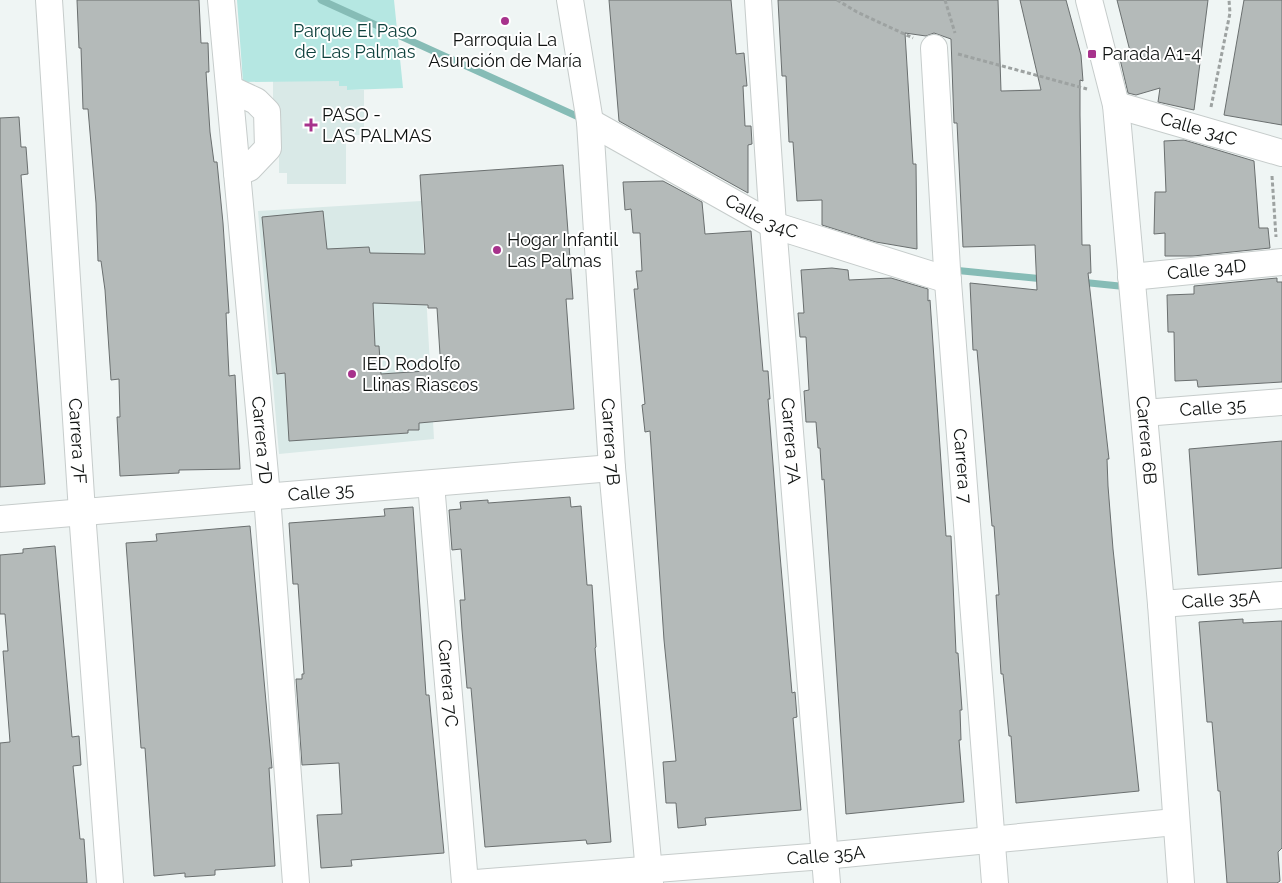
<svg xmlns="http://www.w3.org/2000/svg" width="1282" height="883" viewBox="0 0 1282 883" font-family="Raleway,sans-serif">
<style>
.built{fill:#d9e9e7}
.green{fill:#b5e7e2}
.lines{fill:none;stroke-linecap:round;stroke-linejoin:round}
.stream{stroke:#86bcb6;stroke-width:7}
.building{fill:#b4bab9;stroke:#6a6f6f;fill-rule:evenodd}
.minor-casing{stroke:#c6cccb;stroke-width:28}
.path{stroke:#9da2a1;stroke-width:3;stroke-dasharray:4 2.5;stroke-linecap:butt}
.minor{stroke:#fff;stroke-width:26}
.poi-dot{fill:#a7328c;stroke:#fff;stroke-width:2}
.labels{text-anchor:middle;stroke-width:4;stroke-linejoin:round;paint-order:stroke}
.park-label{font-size:18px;fill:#0d403c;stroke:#fff}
.poi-label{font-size:18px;fill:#0f1211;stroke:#fff;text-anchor:start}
.street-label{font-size:18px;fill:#0f1211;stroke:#fff}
</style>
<rect width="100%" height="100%" fill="#eff5f4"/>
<g class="built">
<path d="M273 81H339L347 86V90H364V135H346V184H287V173H279V153L273 115Z"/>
<path d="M421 201 434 439 279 454 258 211Z"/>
</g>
<path class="green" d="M237 0H394L403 88 347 90V86H339V81L243 82Z"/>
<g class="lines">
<g class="stream">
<path d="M321 0 583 119"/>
<path d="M953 270 1044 279"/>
<path d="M1080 282 1129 287"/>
</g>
</g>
<g class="building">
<path d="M77 0H199L201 43H208L209 72H206L210 132 214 162H217L223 223 229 313H226L229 376 235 375 240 469 179 470V473L120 476 117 417H120L119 379 111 380 105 290 101 261H98L96 203 88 109H83L81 48H79Z"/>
<path d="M609 0H731L736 54 744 53 747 86H743L745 126H751L752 144 748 145V193L619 121Z"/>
<path d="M778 0H998L1001 91 1041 90 1020 0H1066L1081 55 1083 81 1080 80V115L1082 245H1090L1091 273H1088L1109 459H1107L1108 486 1113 549 1139 791 1016 803 1011 736H1009L1003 674H1001L996 595H999L994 526H992L977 350H973L970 283 1037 290 1035 245 963 247 957 123H954L951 39 934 33 926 36 905 33 913 164H916L917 249 876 242 822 225V200L797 201 793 142H789L786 76H782Z"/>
<path d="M1117 0H1208L1194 110 1158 102 1160 88 1136 95 1128 93 1120 59 1131 55Z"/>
<path d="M1244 0H1282V125L1224 115Z"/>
<path d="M19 117 21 147H26L28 174 21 175 45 484 0 487V118Z"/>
<path d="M1184 140 1254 161 1259 228H1268L1270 248 1193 256H1165V233L1154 234 1155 192H1166L1164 141Z"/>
<path d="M563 165 573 299H566L574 409 419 423V430H408V433L289 441 285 373 277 374 262 217 323 211 327 249 369 247 370 253 425 254 420 175ZM373 303 428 305V308H437L441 370 381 374 379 346H375Z"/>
<path d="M663 181 702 202 705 234 751 231 763 371H768L770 399H768L780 555 792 693 795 692 797 717 793 718 801 810 705 818 706 825 678 828 676 803H666L663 762 676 761 664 640 650 431 645 432 642 405 645 404 634 289H638L636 271H642L640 233H633L631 209 625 210 623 182Z"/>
<path d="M832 268 848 270 849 280 891 278 928 289V301L930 300 946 536H951L956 653H958L962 710H960L961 740H959L964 802 846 814 824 479 822 480 820 448H818L816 422H806L804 391 809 390 806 337H800L798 313H804L801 270Z"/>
<path d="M1277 278V282H1282V382L1198 387 1197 380 1175 381 1174 332H1168L1167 295 1194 294V286Z"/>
<path d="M1282 441V568L1198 575 1189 449Z"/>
<path d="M570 497 571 507 581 506 587 585H592L596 647 595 648 611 842 587 844 586 840 485 847 471 688H467L462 630 460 600H465L461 549 452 550 449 510 461 509 460 502 488 500V503Z"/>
<path d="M413 507 426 695H429L444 853 351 860 352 866 321 868 317 815 342 814 339 763 302 765 296 679H302V674H304L298 584H293L289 523 385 516 384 509Z"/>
<path d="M250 526 272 768H269L275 866 215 870V875L185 877V873L154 876 145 748H141L126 543 157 541 156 534Z"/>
<path d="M55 546 72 737 79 736 81 765 73 766 80 839H84L87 883H0V743L10 742 3 651H8L5 614H0V555L23 553V549Z"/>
<path d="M1243 619V623L1282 621V848L1278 852 1280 881 1277 883H1227L1220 791H1218L1212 722H1207L1199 622Z"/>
</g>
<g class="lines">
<defs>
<g id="minor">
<path id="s1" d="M49 0 82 512 110 883"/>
<path id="s2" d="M221 0 267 496 296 883"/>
<path id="s3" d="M570 0 590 122 612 468 650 883"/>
<path id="s4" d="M758 0 773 225 827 883"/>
<path id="s5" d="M1089 0 1116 105 1161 604 1181 883"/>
<path id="s6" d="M934 48 947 269 995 883"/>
<path d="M230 89 256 101 267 112 268 148 249 168 237 173"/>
<path id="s7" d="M1116 105 1282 153"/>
<path id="s8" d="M590 122 773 225 948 280"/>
<path id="s9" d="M1131 277 1282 262"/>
<path id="s10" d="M1144 413 1282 402"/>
<path id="s11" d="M431 484 465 883"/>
<path id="s12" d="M0 519 612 468"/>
<path id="s13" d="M1161 604 1282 595"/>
<path id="s14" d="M476 883 824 856 1175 822"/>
</g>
</defs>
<use href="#minor" class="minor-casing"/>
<g class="path">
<path d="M837 0 857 12 913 38"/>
<path d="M945 0 955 33"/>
<path d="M958 54 1087 89"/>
<path d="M1211 107 1230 13 1229 0"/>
<path d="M1272 176 1276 237"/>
</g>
<use href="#minor" class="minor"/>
</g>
<g class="poi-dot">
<circle cx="505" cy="21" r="5"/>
<rect x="1087" y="49" width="10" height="10" rx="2.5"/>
<path d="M308.5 117.5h5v5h5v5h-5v5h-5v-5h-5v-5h5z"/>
<circle cx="497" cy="250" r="5"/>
<circle cx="352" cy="374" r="5"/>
</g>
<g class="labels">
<g class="park-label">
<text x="355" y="37">Parque El Paso<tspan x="355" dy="21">de Las Palmas</tspan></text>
</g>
<g class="poi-label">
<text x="505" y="46" text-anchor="middle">Parroquia La<tspan x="505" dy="21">Asunción de María</tspan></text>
<text x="1102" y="60">Parada A1-4</text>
<text x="322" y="121">PASO -<tspan x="322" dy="21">LAS PALMAS</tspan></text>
<text x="507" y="246">Hogar Infantil<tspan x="507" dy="21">Las Palmas</tspan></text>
<text x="362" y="370">IED Rodolfo<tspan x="362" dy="21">Llinas Riascos</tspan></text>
</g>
<g class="street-label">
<text dy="6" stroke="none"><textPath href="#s7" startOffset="86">Calle 34C</textPath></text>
<text dy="6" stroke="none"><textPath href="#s8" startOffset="196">Calle 34C</textPath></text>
<text dy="6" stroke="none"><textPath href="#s9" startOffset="76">Calle 34D</textPath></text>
<text dy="6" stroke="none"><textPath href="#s10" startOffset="69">Calle 35</textPath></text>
<text dy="6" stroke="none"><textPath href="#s5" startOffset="445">Carrera 6B</textPath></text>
<text dy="6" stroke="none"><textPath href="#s2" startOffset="442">Carrera 7D</textPath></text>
<text dy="6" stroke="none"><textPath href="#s3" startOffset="444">Carrera 7B</textPath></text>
<text dy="6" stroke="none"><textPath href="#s1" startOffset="442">Carrera 7F</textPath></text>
<text dy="6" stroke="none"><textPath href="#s4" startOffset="442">Carrera 7A</textPath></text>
<text dy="6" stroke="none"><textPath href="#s6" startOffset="419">Carrera 7</textPath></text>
<text dy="6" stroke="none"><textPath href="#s12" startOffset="322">Calle 35</textPath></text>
<text dy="6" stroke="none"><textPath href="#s13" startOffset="60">Calle 35A</textPath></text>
<text dy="6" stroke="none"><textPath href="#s11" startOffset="200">Carrera 7C</textPath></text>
<text dy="6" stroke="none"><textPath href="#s14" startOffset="351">Calle 35A</textPath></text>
</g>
</g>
</svg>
